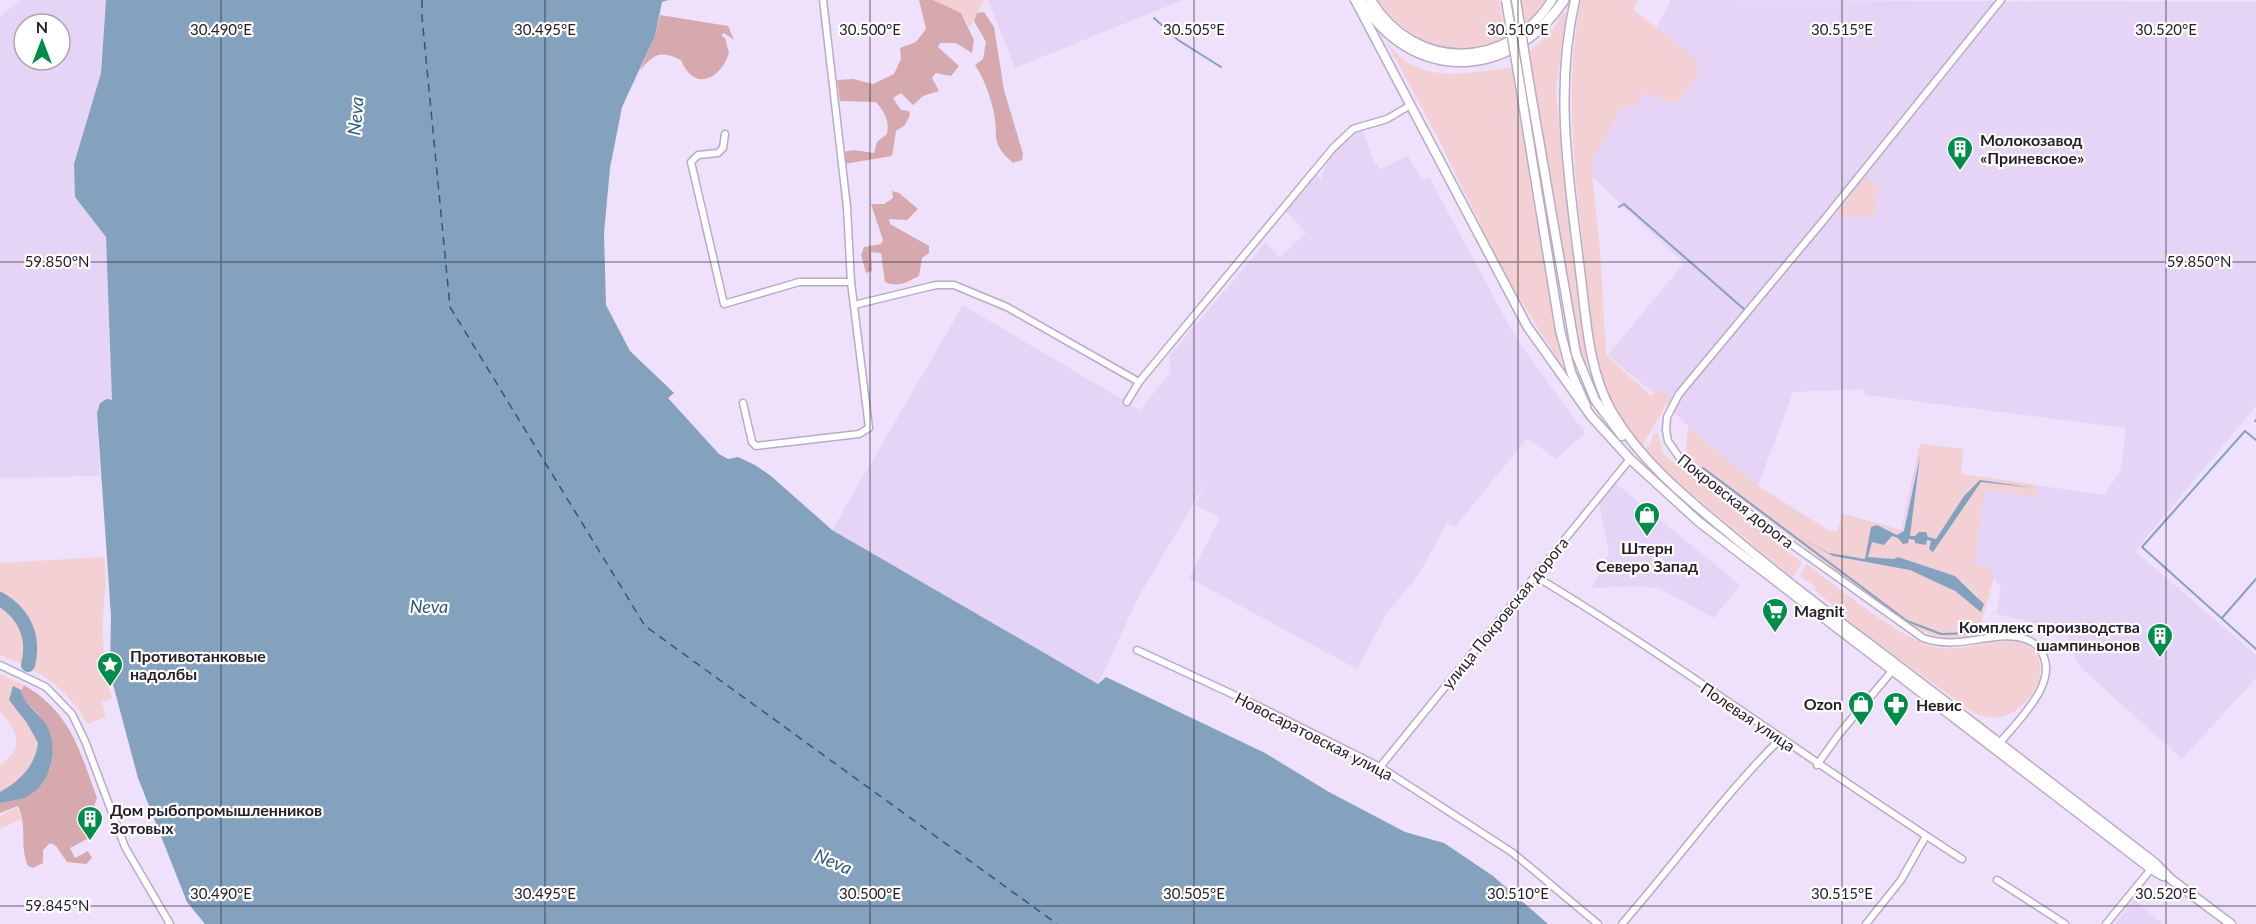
<svg xmlns="http://www.w3.org/2000/svg" width="2256" height="924" viewBox="0 0 2256 924" font-family="Lato,sans-serif">
<style>
.built{fill:#e5d4f5;fill-rule:evenodd}
.green{fill:#f3d0d3;fill-rule:evenodd}
.forest{fill:#d5a9ae}
.water{fill:#84a1bd}
.lines{fill:none;stroke-linecap:round;stroke-linejoin:round}
.stream{stroke:#84a1bd;stroke-width:2}
.river{stroke:#84a1bd;stroke-width:14}
.ferry{stroke:#2b5980;stroke-width:1.5;stroke-dasharray:8 6;stroke-linecap:butt}
.street-casing{stroke:#b8abc4;stroke-width:9}
.secondary-casing{stroke:#b8abc4;stroke-width:11}
.primary-casing{stroke:#b8abc4;stroke-width:12}
.street{stroke:#fff;stroke-width:6}
.secondary{stroke:#fff;stroke-width:8}
.primary{stroke:#fff;stroke-width:9}
.secondary-bridge-casing{stroke:#b8abc4;stroke-width:11;stroke-linecap:butt}
.secondary-bridge{stroke:#fff;stroke-width:8}
.ticks{fill:none;stroke:#25202a;stroke-width:1.5;stroke-opacity:0.45}
.labels{text-anchor:middle;stroke-width:4.5;stroke-linejoin:round;paint-order:stroke}
.poi-label{font-size:16px;font-weight:bold;fill:#25202a;stroke:#fff;text-anchor:start}
.street-label{font-size:16px;fill:#25202a;stroke:#fff}
.water-label{font-size:18px;font-style:italic;fill:#2b5980;stroke:#fff}
.ticks-label{font-size:15px;text-anchor:middle;fill:#25202a;stroke:#fff;stroke-width:4.5;stroke-linejoin:round;paint-order:stroke}
</style>
<rect width="100%" height="100%" fill="#efe1fb"/>
<g class="built">
<path d="M20 0H106L101 73 74 164 75 197 106 237 112 401 97 413 100 476 0 478V17ZM24 24H60V60H24Z"/>
<path d="M988 0H1183L1015 68Z"/>
<path d="M1671 0 2256 2V406L2135 551 2256 655V678L2182 759 2079 666 2064 630 1996 614 2001 588 1994 577 1834 543 1763 502 1666 404 1608 355 1684 263 1583 168ZM1864 389 1865 395 2126 428 2121 470 2104 495 1961 474 1963 449 1920 444 1901 530 1843 514 1837 532 1828 530 1758 486 1793 392Z"/>
<path d="M1363 131 1373 160 1380 169 1408 156 1422 180 1429 177 1517 340 1585 433 1556 459 1528 439 1525 441 1455 527 1447 523 1419 574 1387 613 1357 669 1189 578 1220 517 1195 505 1209 477 1138 598 1098 684 832 530 963 305 1140 410 1170 373V355L1266 242 1279 258 1306 233 1286 211 1289 206 1315 174 1321 179 1328 160 1355 132Z"/>
<path d="M1615 483 1740 585 1714 618 1659 588 1634 586 1592 588 1609 553 1599 503Z"/>
<path d="M2134 900 2162 923 2161 924H2114Z"/>
</g>
<g class="green">
<path d="M933 0H984L970 27 961 13Z"/>
<path d="M1376 0H1499L1505 39C1454 62 1408 41 1376 0Z"/>
<path d="M1521 0H1545L1526 25Z"/>
<path d="M1581 0H1638L1633 9 1699 62 1696 78 1680 100 1669 103 1646 91 1634 107H1622L1591 164 1600 248 1606 355 1651 396 1658 388 1670 398 1642 446C1623 428 1607 401 1601 376 1591 341 1589 299 1585 263 1575 174 1563 89 1581 0Z"/>
<path d="M1564 12 1566 13 1556 90 1562 160 1587 363H1584C1557 262 1544 155 1530 51L1554 28Z"/>
<path d="M1387 43C1392 49 1398 55 1404 60 1433 82 1479 72 1511 67L1562 367 1504 273 1440 142Z"/>
<path d="M1865 178 1879 187 1874 217H1841L1836 215Z"/>
<path d="M1688 427 1758 486 1828 530 1837 532 1843 514 1901 530 1920 444 1963 449 1961 474 2038 485 2036 497 1985 490 1974 564 1988 567 1994 577 1979 631C1952 652 1915 628 1891 613L1692 461 1686 451ZM1917 465H1921L1910 536 1936 539 1980 480 2036 489 1981 482 1930 551 1931 541 1915 543V540L1891 536 1872 541 1868 557 1894 559 1899 557 1955 576 1978 596 1981 611C1960 595 1935 575 1908 569 1878 563 1845 564 1819 547L1829 553 1865 559 1871 527 1877 525 1901 535Z"/>
<path d="M1654 433 1658 434 1663 454 1802 563 1792 577 1677 482 1644 449 1651 442Z"/>
<path d="M104 557C108 578 104 597 103 618 102 641 105 676 112 698L102 702 106 717 88 724C64 685 42 672 0 655V563Z"/>
<path d="M1807 564C1839 588 1904 643 1941 648 1967 652 2016 629 2034 651 2052 672 2028 709 2005 716 1994 719 1984 717 1974 713L1829 608 1832 604 1814 590 1816 587 1800 576Z"/>
<path d="M0 674 24 685 21 690 13 687 9 700 27 723 38 743C35 766 20 782 0 792V765C26 749 17 729 0 711Z"/>
<path d="M17 807 22 819 0 829V816Z"/>
</g>
<g class="forest">
<path d="M919 0H933L961 13 974 40 972 53 956 43H940L938 47 959 66 951 76 936 73 932 78 939 91 923 96 913 105 901 93 893 98 901 110 909 111 910 115 905 125 896 131 892 156 844 164 842 152 854 150 874 153 877 142 887 134C890 122 884 111 876 102L840 101 837 80 853 79 873 84 894 74 901 59 900 48 916 42 926 29Z"/>
<path d="M984 12 994 27 1004 90 1023 154 1022 160 1013 163C988 141 1000 136 993 109 990 95 983 77 975 65L983 59 986 42 974 21 977 13Z"/>
<path d="M660 15 728 26 734 40 724 33 721 35 725 38 729 53C720 80 694 92 681 60 659 50 655 54 640 70L655 36Z"/>
<path d="M892 191 899 193 918 209 907 220 889 219 890 224 929 246V253L922 258 919 276C907 282 898 288 885 282L881 253 871 252 872 271 866 273 861 255 864 247 881 244 883 240 871 204H884L893 198Z"/>
<path d="M24 685C71 713 79 749 97 798L94 806 80 820 83 829 91 837 70 848 75 858 88 851 92 858 86 864 67 862 56 846 50 843 43 850V863L33 868 28 866C19 844 28 828 18 806L0 813V803L20 799 50 769C55 748 49 723 32 708 29 705 24 702 22 698 20 693 22 689 24 685Z"/>
</g>
<g class="water">
<path d="M106 0H668L662 2 655 36 622 107 610 168 604 233 606 305 630 351 674 393 668 398 719 454 728 459 738 457 755 465 771 476 832 530 1098 684 1106 677 1265 753 1329 792 1405 832 1444 843 1493 876 1548 924H205L187 902 138 778 110 673 111 616 97 413 100 403 107 399 112 400 106 237 75 197 74 164 101 73Z"/>
<path d="M1920 456 1910 536H1915L1919 532H1926L1928 537 1936 539 1964 496 1980 480 2036 488 1981 482 1933 552 1929 549 1931 541 1927 540 1926 545 1915 543V540L1909 539 1908 543 1903 544 1898 538 1892 536 1884 545 1872 542 1868 557 1894 559 1898 557 1955 576 1984 604 1981 612 1955 591 1910 570 1833 556 1798 536 1829 553 1865 559 1871 527 1877 525 1897 535 1904 531Z"/>
<path d="M13 686 21 690C23 704 37 711 45 723 59 744 53 780 31 794 22 800 11 801 0 803V792C20 781 35 766 38 743L27 723 9 700Z"/>
</g>
<g class="lines">
<g class="stream">
<path d="M1154 18 1178 40 1221 67"/>
<path d="M1619 207 1624 204 1745 310"/>
<path d="M2255 421 2256 420"/>
<path d="M2256 440 2245 431 2142 547 2256 649"/>
<path d="M1703 468 1907 621 1941 634 1975 633"/>
<path d="M2222 618 2256 579"/>
</g>
<path class="river" d="M0 599C25 614 35 638 28 665"/>
<path class="ferry" d="M422 0V17L450 307 645 626 1057 924"/>
<defs>
<g id="street">
<path d="M725 134 723 148 718 153 698 155 691 162 724 304 799 282H851"/>
<path d="M854 305 936 285H954L1007 307 1139 382"/>
<path d="M1127 402 1139 382 1333 148 1353 129 1387 119 1409 106"/>
<path d="M743 403 752 442 756 446 859 434 869 428 851 282 847 207 823 0"/>
<path d="M1535 576C1681 664 1818 767 1962 859"/>
<path d="M1137 650 1258 706 1380 767 1513 853 1598 924"/>
<path d="M0 665 46 687 72 714 85 741 125 847 170 924"/>
<path d="M1998 745C2017 721 2065 679 2038 647 2028 636 2009 635 1995 637 1969 640 1949 647 1923 638L1770 529 1683 463 1668 441 1666 430 1667 417 1679 394 1823 221 2001 0"/>
<path d="M1817 765 1839 734 1892 671"/>
<path d="M1380 767 1630 459"/>
<path d="M1997 880 2065 924"/>
<path d="M1622 924C1675 863 1723 796 1780 739"/>
<path d="M1866 924 1901 880 1926 836"/>
<path d="M2106 924 2151 869"/>
</g>
<g id="secondary">
<path d="M1355 0 1527 326 1591 416 1630 459 1699 522 2151 869 2163 876"/>
<path d="M1371 0C1415 72 1508 71 1552 0"/>
<path d="M1575 0C1554 90 1569 180 1580 270 1586 317 1588 370 1612 412 1641 461 1683 495 1725 530 1770 568 1816 604 1863 639 1961 713 2058 788 2155 863L2172 880 2231 924"/>
<path d="M1530 88 1576 354 1595 400 1622 436"/>
<path d="M1521 91 1560 330 1571 372 1586 406"/>
</g>
<path id="primary" d="M1361 0C1412 84 1511 80 1564 0"/>
</defs>
<use href="#street" class="street-casing"/>
<use href="#secondary" class="secondary-casing"/>
<use href="#primary" class="primary-casing"/>
<use href="#street" class="street"/>
<use href="#secondary" class="secondary"/>
<use href="#primary" class="primary"/>
<defs>
<g id="secondary-bridge">
<path d="M1506 0 1521 91"/>
<path d="M1516 0 1530 88"/>
</g>
</defs>
<use href="#secondary-bridge" class="secondary-bridge-casing"/>
<use href="#secondary-bridge" class="secondary-bridge"/>
</g>
<path class="ticks" d="M221 0V924M545 0V924M870 0V924M1194 0V924M1518 0V924M1842 0V924M2166 0V924M0 262H2256M0 906H2256"/>
<defs>
<symbol id="building-pin" viewBox="-11 -11 22 30"><path d="M0 17L-7.5 6A9.5 9.5 0 1 1 7.5 6Z" fill="#008c4a" stroke="#fff"/><path d="M-4-6H4V6H1V3H-1V6H-4ZM-2.5-4.3h1.7v1.8h-1.7ZM.8-4.3h1.7v1.8H.8ZM-2.5-1h1.7V.8h-1.7ZM.8-1h1.7V.8H.8Z" fill="#fff"/></symbol>
<symbol id="shop-pin" viewBox="-11 -11 22 30"><path d="M0 17L-7.5 6A9.5 9.5 0 1 1 7.5 6Z" fill="#008c4a" stroke="#fff"/><path d="M-5-2.5h2.3a2.7 3.5 0 0 1 5.4 0H5L5.5 6h-11ZM-1.5-2.5h3a1.5 2.3 0 0 0-3 0Z" fill="#fff"/></symbol>
<symbol id="supermarket-pin" viewBox="-11 -11 22 30"><path d="M0 17L-7.5 6A9.5 9.5 0 1 1 7.5 6Z" fill="#008c4a" stroke="#fff"/><path d="M-6-5.5h2.5l.6 2H6L4.5 2H-2.5L-4.4-4H-6ZM-1.5 3.2a1.3 1.3 0 1 0 .1 0ZM3 3.2a1.3 1.3 0 1 0 .1 0Z" fill="#fff"/></symbol>
<symbol id="sight-pin" viewBox="-11 -11 22 30"><path d="M0 17L-7.5 6A9.5 9.5 0 1 1 7.5 6Z" fill="#008c4a" stroke="#fff"/><path d="M0-6L1.8-2.2L6-1.7L2.9 1.2L3.7 5.4L0 3.3L-3.7 5.4L-2.9 1.2L-6-1.7L-1.8-2.2Z" fill="#fff"/></symbol>
<symbol id="pharmacy-pin" viewBox="-11 -11 22 30"><path d="M0 17L-7.5 6A9.5 9.5 0 1 1 7.5 6Z" fill="#008c4a" stroke="#fff"/><path d="M-2-6h4v4h4v4h-4v4h-4v-4h-4v-4h4Z" fill="#fff"/></symbol>
</defs>
<g fill-rule="evenodd">
<use href="#building-pin" x="1945" y="134" width="30" height="40"/>
<use href="#shop-pin" x="1632" y="500" width="30" height="40"/>
<use href="#supermarket-pin" x="1760" y="596" width="30" height="40"/>
<use href="#building-pin" x="2145" y="621" width="30" height="40"/>
<use href="#sight-pin" x="95" y="650" width="30" height="40"/>
<use href="#shop-pin" x="1846" y="689" width="30" height="40"/>
<use href="#pharmacy-pin" x="1881" y="690" width="30" height="40"/>
<use href="#building-pin" x="75" y="804" width="30" height="40"/>
</g>
<g class="labels">
<g class="poi-label">
<text x="1980" y="146">Молокозавод<tspan x="1980" dy="18">«Приневское»</tspan></text>
<text x="1647" y="554" text-anchor="middle">Штерн<tspan x="1647" dy="18">Северо Запад</tspan></text>
<text x="1794" y="617">Magnit</text>
<text x="2140" y="633" text-anchor="end">Комплекс производства<tspan x="2140" dy="18">шампиньонов</tspan></text>
<text x="130" y="662">Противотанковые<tspan x="130" dy="18">надолбы</tspan></text>
<text x="1842" y="710" text-anchor="end">Ozon</text>
<text x="1916" y="711">Невис</text>
<text x="110" y="816">Дом рыбопромышленников<tspan x="110" dy="18">Зотовых</tspan></text>
</g>
<g class="street-label">
<text transform="translate(1736 501) rotate(38)" y="6">Покровская дорога</text>
<text transform="translate(1505 613) rotate(-51)" y="6">улица Покровская дорога</text>
<text transform="translate(1748 717) rotate(34)" y="6">Полевая улица</text>
<text transform="translate(1314 736) rotate(27)" y="6">Новосаратовская улица</text>
</g>
<g class="water-label">
<text transform="translate(356 116) rotate(-85)" y="6">Neva</text>
<text x="429" y="613">Neva</text>
<text transform="translate(833 862) rotate(23)" y="6">Neva</text>
</g>
</g>
<g class="ticks-label">
<text x="221" y="35">30.490°E</text>
<text x="545" y="35">30.495°E</text>
<text x="870" y="35">30.500°E</text>
<text x="1194" y="35">30.505°E</text>
<text x="1518" y="35">30.510°E</text>
<text x="1842" y="35">30.515°E</text>
<text x="2166" y="35">30.520°E</text>
<text x="57" y="267">59.850°N</text>
<text x="2199" y="267">59.850°N</text>
<text x="221" y="899">30.490°E</text>
<text x="545" y="899">30.495°E</text>
<text x="870" y="899">30.500°E</text>
<text x="1194" y="899">30.505°E</text>
<text x="1518" y="899">30.510°E</text>
<text x="1842" y="899">30.515°E</text>
<text x="2166" y="899">30.520°E</text>
<text x="57" y="911">59.845°N</text>
</g>
<g transform="translate(42 42)"><circle r="28" fill="#ffffff" stroke="#a8a6aa" stroke-width="1.5"/>
<path d="M0-4.5L10 22L0 15L-10 22Z" fill="#008c4a"/>
<text y="-9" font-size="16" font-weight="bold" text-anchor="middle" fill="#25202a">N</text>
</g>
</svg>
